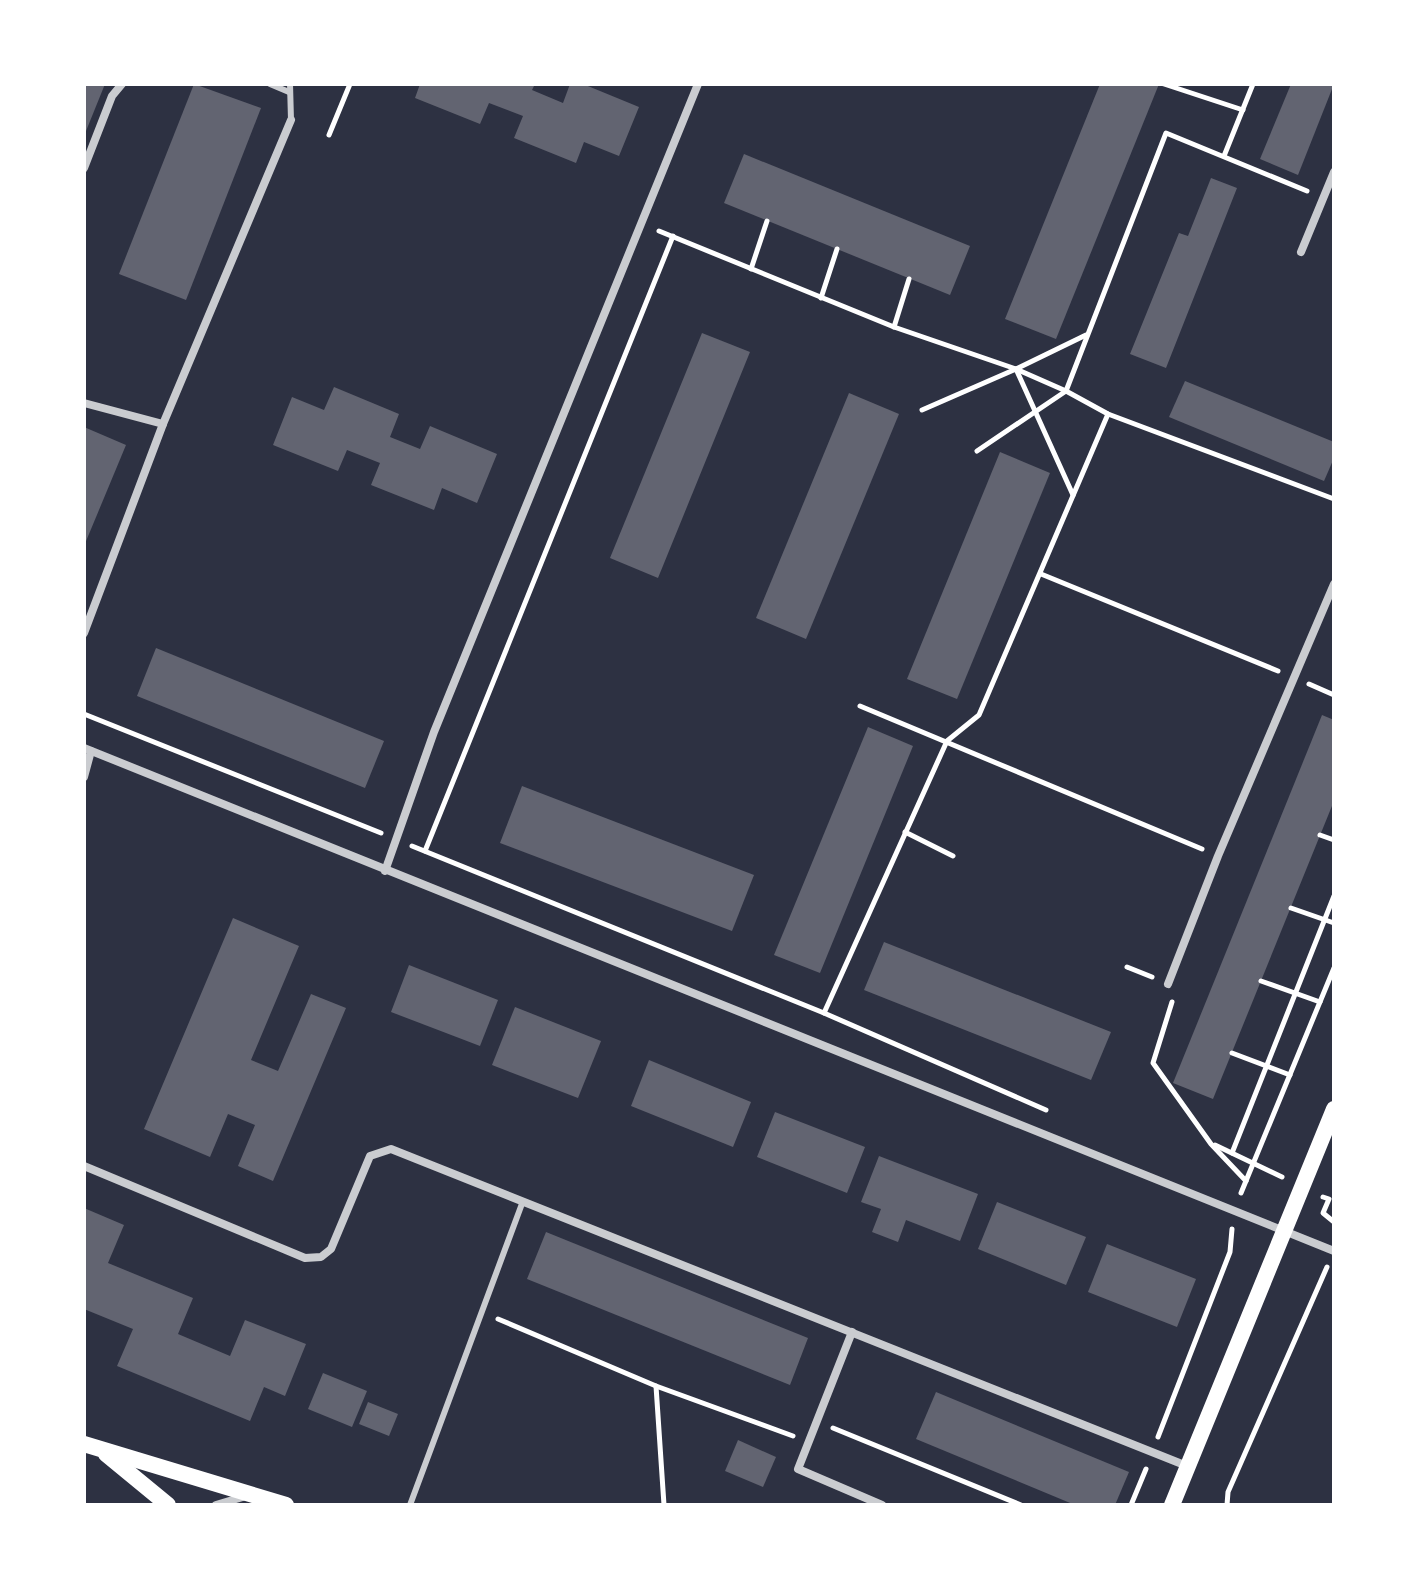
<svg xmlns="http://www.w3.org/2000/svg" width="1418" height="1589" viewBox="0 0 1418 1589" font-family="Karla,sans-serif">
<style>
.building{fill:#626471}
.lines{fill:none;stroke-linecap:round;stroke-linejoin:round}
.path{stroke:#fff;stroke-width:5}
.service{stroke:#caccd0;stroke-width:6}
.minor{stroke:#caccd0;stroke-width:8}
.secondary{stroke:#fff;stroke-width:16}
</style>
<rect width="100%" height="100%" fill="#2d3142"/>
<g class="building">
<path d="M84 84H105L84 136Z"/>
<path d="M194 84 261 108 186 300 119 274Z"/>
<path d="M420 84H535L532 90 563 103 570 84H583L639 107 619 156 584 142 576 163 514 138 523 116 489 103 480 124 415 98Z"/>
<path d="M1100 84H1159L1056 339 1005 319Z"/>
<path d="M1291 84H1334L1298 175 1260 159Z"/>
<path d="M744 154 970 246 950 295 724 203Z"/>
<path d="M1211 178 1237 188 1166 368 1130 354 1179 233 1188 236Z"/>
<path d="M702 333 750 352 658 578 610 558Z"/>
<path d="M1185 381 1334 442V458L1324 481 1169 417Z"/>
<path d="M334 387 399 414 390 437 420 449 430 426 497 454 477 503 442 488 434 510 371 485 380 463 347 450 338 471 273 445 292 397 324 410Z"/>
<path d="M849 393 899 414 806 639 756 618Z"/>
<path d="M84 427 126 445 84 546Z"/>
<path d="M1000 452 1050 473 957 699 907 679Z"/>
<path d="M156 648 384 741 365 788 137 696Z"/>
<path d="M1322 715 1334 720V801L1213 1099 1173 1083Z"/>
<path d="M868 727 913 746 820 973 774 955Z"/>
<path d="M522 786 754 875 732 931 500 843Z"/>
<path d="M233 918 299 946 251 1060 278 1071 311 994 346 1008 273 1181 238 1166 255 1125 228 1114 210 1157 144 1129Z"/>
<path d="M884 942 1111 1032 1091 1080 864 990Z"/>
<path d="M409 965 498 1000 480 1046 391 1012Z"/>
<path d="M515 1007 601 1041 578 1098 492 1065Z"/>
<path d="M649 1060 751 1102 733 1147 631 1106Z"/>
<path d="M775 1112 865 1147 847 1193 757 1157Z"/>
<path d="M879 1156 978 1194 960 1241 906 1220 898 1242 872 1232 881 1209 861 1202Z"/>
<path d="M997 1202 1086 1237 1066 1285 978 1249Z"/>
<path d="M84 1208 124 1225 108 1263 193 1298 178 1334 230 1356 245 1320 306 1344 285 1396 264 1387 250 1421 117 1366 133 1329 84 1309Z"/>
<path d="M546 1232 808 1338 790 1385 527 1279Z"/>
<path d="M1107 1244 1196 1279 1177 1327 1088 1292Z"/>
<path d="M323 1373 367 1391 352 1427 308 1409Z"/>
<path d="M936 1392 1129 1472 1115 1505H1075L916 1439Z"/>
<path d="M368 1402 398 1414 389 1436 359 1424Z"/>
<path d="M738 1440 776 1457 763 1487 725 1471Z"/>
</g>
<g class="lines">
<g class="path">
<path d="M1164 84 1243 110"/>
<path d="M329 135 350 84"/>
<path d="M1224 156 1253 84"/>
<path d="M659 231 894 327 1016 369 1066 391 1108 414 1334 499"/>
<path d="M751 269 767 221"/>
<path d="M821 298 837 249"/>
<path d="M894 327 909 279"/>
<path d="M1016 369 1073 495"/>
<path d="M922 410 1016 369 1086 335"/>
<path d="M977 451 1066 391 1166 133 1307 191"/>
<path d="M1041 574 1278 671"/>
<path d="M1309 684 1334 695"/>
<path d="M860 706 1202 849"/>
<path d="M84 714 381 833"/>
<path d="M905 832 953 856"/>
<path d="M1320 835 1334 840"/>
<path d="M412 846 824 1013 1046 1110"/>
<path d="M425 851 673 236"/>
<path d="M1291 908 1334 923"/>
<path d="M1127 967 1152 977"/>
<path d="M1261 981 1320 1002"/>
<path d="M1172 1002 1153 1063 1211 1144 1246 1181"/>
<path d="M824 1013 947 741 979 715 1108 414"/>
<path d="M1232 1053 1290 1075"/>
<path d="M1215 1145 1282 1177"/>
<path d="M1232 1153 1334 896"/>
<path d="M1241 1193 1334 968"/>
<path d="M1323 1197 1329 1199 1323 1213 1334 1222"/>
<path d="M498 1319 656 1386 793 1436"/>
<path d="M656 1386 664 1505"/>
<path d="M833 1428 1021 1505"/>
<path d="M1158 1437 1230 1252 1232 1229"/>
<path d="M1131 1505 1146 1469"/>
<path d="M1227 1505 1228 1492 1327 1267"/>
</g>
<g class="service">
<path d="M270 84 289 92"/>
<path d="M290 84 291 120"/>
<path d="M410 1505 523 1201"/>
</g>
<g class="minor">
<path d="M84 168 112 96 122 84"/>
<path d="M1301 252 1334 172"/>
<path d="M84 403 163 424"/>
<path d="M84 633 163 424 291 120"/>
<path d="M84 748 1334 1251"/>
<path d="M84 777 91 751"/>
<path d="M385 871 434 732 698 84"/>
<path d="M1168 984 1218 856 1334 584"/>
<path d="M84 1166 305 1258 321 1257 331 1249 370 1156 391 1149 1187 1466"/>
<path d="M852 1332 798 1469 882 1505"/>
<path d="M216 1505 246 1496"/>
</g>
<g class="secondary">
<path d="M84 1444 286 1505"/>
<path d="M106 1454 168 1505"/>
<path d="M1172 1505 1334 1109"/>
</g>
</g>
<rect width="1418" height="1589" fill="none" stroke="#ffffff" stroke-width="172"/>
</svg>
